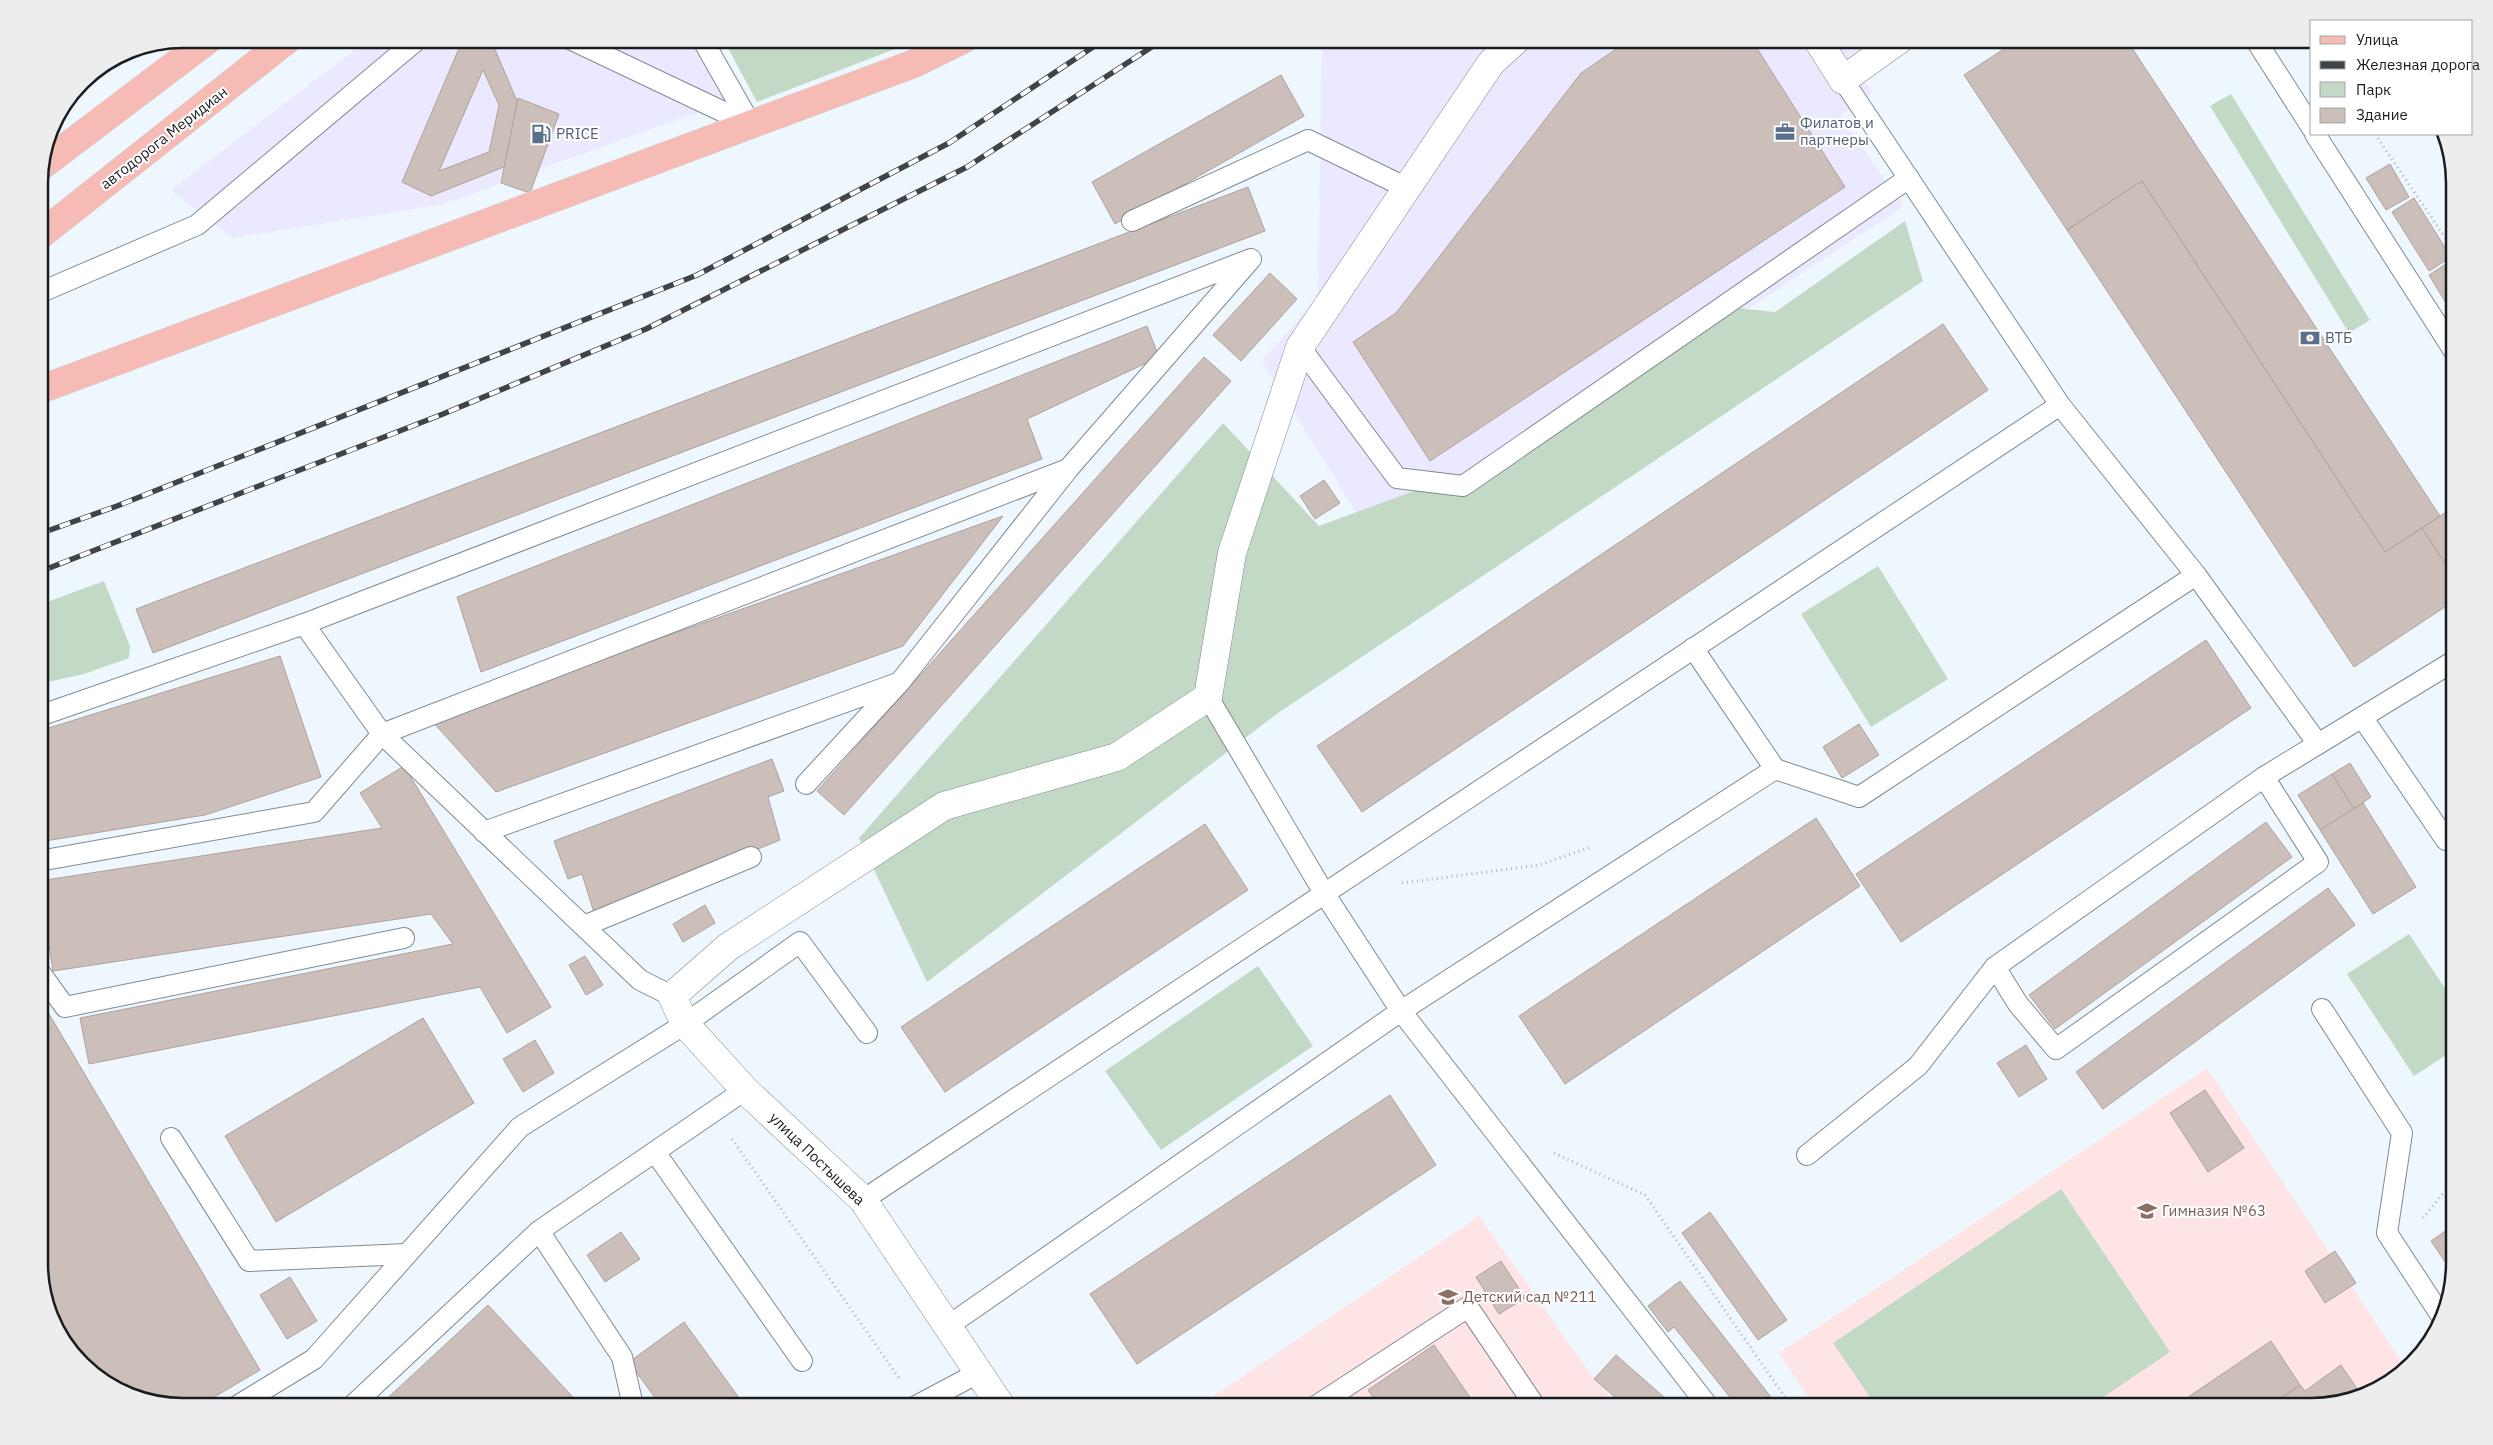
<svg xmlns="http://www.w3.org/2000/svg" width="2493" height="1445" viewBox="0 0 2493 1445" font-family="'IBM Plex Sans',sans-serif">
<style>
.commercial{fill:#ebe9ff}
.education{fill:#ffe4e6}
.green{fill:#c2dac5}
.building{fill:#ccbfba;stroke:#aea19c;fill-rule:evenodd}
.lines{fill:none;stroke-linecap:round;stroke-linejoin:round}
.service-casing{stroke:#818b93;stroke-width:22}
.minor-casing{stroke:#818b93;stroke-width:29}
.primary-casing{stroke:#d1d2d2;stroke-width:29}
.path{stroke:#acb3b9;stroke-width:3;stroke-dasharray:1 4;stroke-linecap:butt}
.service{stroke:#fff;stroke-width:20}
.minor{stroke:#fff;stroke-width:28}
.primary{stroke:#f6bbb5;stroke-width:28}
.rail-casing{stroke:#3f4448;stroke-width:5.5}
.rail{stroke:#fff;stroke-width:4;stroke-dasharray:11;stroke-linecap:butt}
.labels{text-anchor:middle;stroke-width:4;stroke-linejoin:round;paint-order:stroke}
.service-label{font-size:15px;fill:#4e5e75;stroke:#fff;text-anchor:start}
.street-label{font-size:15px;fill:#191d20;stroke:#fff}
.education-label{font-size:15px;fill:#785e54;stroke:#fff;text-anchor:start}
.rim{fill:none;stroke:#191d20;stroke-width:2.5}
</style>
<rect width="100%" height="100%" fill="#eef7fe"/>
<g class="commercial">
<path d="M369 39H692L726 102 444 204 232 238 171 190Z"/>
<path d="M1322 39H1875L1848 57 1873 93 1840 116 1904 206 1380 550 1262 361 1318 298Z"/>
</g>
<g class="education">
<path d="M2207 1068 2404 1365 2383 1387 2311 1406H1814L1779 1353Z"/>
<path d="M1479 1216 1594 1379 1618 1406H1199Z"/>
</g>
<g class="green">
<path d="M723 39H788L840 48 903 46 757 102Z"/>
<path d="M137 48 64 107 81 81 128 50Z"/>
<path d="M2231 94 2370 320 2349 333 2210 106Z"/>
<path d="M1905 221 1923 281 1278 713 927 982 859 838 1223 423 1319 526 1482 466 1709 305 1775 312Z"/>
<path d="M1878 566 1948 679 1871 727 1801 614Z"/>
<path d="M104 581 130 646 129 658 84 674 39 684V605Z"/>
<path d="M2409 934 2454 1002V1050L2414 1076 2347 974Z"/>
<path d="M1258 966 1313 1046 1161 1150 1105 1071Z"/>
<path d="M2061 1189 2170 1352 2090 1406H1876L1833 1343Z"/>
</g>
<g class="building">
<path d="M463 39H477L494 47 539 153 431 196 402 182ZM483 70 499 105 489 152 439 171Z"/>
<path d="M1631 39H1751L1845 187 1430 461 1353 342 1396 313 1581 73Z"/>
<path d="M2019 39H2126L2440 516 2385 552 2142 181 2067 230 1964 75Z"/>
<path d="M1281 75 1304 116 1115 224 1092 182Z"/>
<path d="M518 98 559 114 530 193 501 183Z"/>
<path d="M2390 164 2409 197 2386 210 2366 178Z"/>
<path d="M2142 181 2385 552 2422 528 2454 577V601L2354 667 2067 230Z"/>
<path d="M1248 187 1265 231 153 653 136 609Z"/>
<path d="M2414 198 2451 257 2429 271 2392 212Z"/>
<path d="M2452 260 2454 263V316L2429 275Z"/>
<path d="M1270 273 1297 299 1241 361 1213 335Z"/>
<path d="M1943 324 1988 390 1362 812 1317 746Z"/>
<path d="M1147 326 1159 357 1027 419 1042 459 481 672 457 597Z"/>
<path d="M1204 357 1231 381 844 815 817 791Z"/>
<path d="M1324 480 1340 503 1315 519 1300 496Z"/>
<path d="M2454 507V577L2422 528Z"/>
<path d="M1003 516 903 646 496 792 431 720Z"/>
<path d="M2206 640 2251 708 1901 942 1856 874Z"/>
<path d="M280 656 321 777 205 815 39 842V731Z"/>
<path d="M1859 724 1879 755 1842 778 1823 747Z"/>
<path d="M772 759 784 791 768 797 780 840 595 916 582 874 568 879 554 841Z"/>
<path d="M2350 763 2371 797 2354 809 2332 774Z"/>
<path d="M404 766 551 1007 507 1033 480 987 89 1064 80 1018 453 944 431 914 53 971 39 881 382 828 360 793Z"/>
<path d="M2332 774 2354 809 2320 830 2298 795Z"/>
<path d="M2363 803 2416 887 2373 914 2320 830Z"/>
<path d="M1816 818 1860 886 1565 1084 1519 1016Z"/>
<path d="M2266 822 2292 857 2055 1029 2029 995Z"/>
<path d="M1205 824 1248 890 945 1092 901 1027Z"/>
<path d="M2328 888 2355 925 2103 1109 2076 1072Z"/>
<path d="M705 905 715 923 683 942 673 924Z"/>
<path d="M585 956 603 985 586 995 569 965Z"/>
<path d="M39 997 260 1370 199 1406H182L111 1387 63 1342 39 1272Z"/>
<path d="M423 1018 474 1103 276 1222 225 1136Z"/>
<path d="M535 1040 554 1073 523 1092 503 1059Z"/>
<path d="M2026 1045 2047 1079 2019 1097 1997 1063Z"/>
<path d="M2205 1090 2244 1148 2208 1172 2170 1113Z"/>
<path d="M1390 1095 1436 1165 1137 1364 1090 1294Z"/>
<path d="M1710 1212 1787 1320 1758 1340 1682 1233Z"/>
<path d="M2454 1225V1262L2452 1272 2431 1241Z"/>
<path d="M621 1232 640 1259 605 1282 587 1255Z"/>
<path d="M2335 1251 2356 1283 2325 1303 2305 1271Z"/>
<path d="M1501 1261 1525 1298 1499 1314 1476 1277Z"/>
<path d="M290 1277 317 1321 287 1339 260 1295Z"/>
<path d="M1680 1281 1778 1406H1737L1674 1327 1668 1332 1648 1306Z"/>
<path d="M488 1305 581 1406H379Z"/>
<path d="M684 1322 745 1406H661L629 1362Z"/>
<path d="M2271 1341 2300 1385 2269 1406H2175Z"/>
<path d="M1434 1345 1476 1406H1379L1368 1390Z"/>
<path d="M1616 1355 1674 1406H1625L1594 1379Z"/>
<path d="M2341 1365 2360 1393 2311 1406H2269L2300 1385 2305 1391Z"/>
</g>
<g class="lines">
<defs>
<g id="service">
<path d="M570 39 751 125 702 39"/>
<path d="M2255 39 2312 128"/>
<path d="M1843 80 2060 405 2196 575 2318 744 2454 661"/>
<path d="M2315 134 2454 351"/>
<path d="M1132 221 1308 140 1407 188"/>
<path d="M39 293 197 225 418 39"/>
<path d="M1300 347 1397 478 1463 486 1909 178"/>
<path d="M304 624 382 734 640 980 672 996"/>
<path d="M1693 648 1775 769"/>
<path d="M1208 697 1324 893 1401 1011 1708 1406"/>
<path d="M39 716 304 624 1251 259 1069 468 900 682 806 784"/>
<path d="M2362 717 2446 840"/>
<path d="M484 832 898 683"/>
<path d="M39 861 314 812 382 734 1068 469"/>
<path d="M584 926 751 857"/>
<path d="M1995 967 2018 1004 2056 1049 2318 862 2264 777"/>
<path d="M39 971 65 1007 404 938"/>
<path d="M2322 1009 2402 1133 2387 1233 2440 1314"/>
<path d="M171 1138 249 1261 407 1254"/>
<path d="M655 1152 802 1361"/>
<path d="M1807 1155 1918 1066 1995 967 2264 777 2318 744"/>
<path d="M863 1200 2060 405"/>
<path d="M539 1231 622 1357 633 1406"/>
<path d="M948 1326 1401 1011 1775 769 1859 797 2196 575"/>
<path d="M237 1406 314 1359 520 1127 685 1024 800 942 867 1033"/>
<path d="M352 1406 539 1231 745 1090"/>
<path d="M916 1406 978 1373"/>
<path d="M1316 1406 1468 1307 1535 1406"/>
</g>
<g id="minor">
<path d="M1817 39 1843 80 1900 39"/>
<path d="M1001 1406 863 1200 745 1090 685 1024 672 996 728 947 944 806 1117 757 1208 697 1232 553 1300 347 1491 63 1517 39"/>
</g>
<g id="primary">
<path d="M40 167 209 39"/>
<path d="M39 236 288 39"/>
<path d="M39 390 913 64 964 39"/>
</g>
</defs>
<use href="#service" class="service-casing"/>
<use href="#minor" class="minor-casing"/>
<use href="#primary" class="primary-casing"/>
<g class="path">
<path d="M2311 39 2312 40"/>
<path d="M2375 134 2454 251"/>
<path d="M1402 883 1539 865 1591 847"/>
<path d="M732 1139 899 1378"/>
<path d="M1554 1153 1645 1195 1791 1406"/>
<path d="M2423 1218 2454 1180"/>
</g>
<use href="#service" class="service"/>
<use href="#minor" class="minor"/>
<use href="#primary" class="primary"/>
<defs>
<g id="rail">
<path d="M39 534 117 506 697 275 949 143 1105 39"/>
<path d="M39 572 443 414 646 329 967 167 1164 39"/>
</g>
</defs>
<use href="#rail" class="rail-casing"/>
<use href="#rail" class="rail"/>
</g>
<defs>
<symbol id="office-bare" viewBox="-9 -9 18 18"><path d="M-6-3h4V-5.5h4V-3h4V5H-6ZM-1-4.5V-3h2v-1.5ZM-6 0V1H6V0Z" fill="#5c6f8a" stroke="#fff" stroke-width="2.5" paint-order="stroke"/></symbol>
<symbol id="fuel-bare" viewBox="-9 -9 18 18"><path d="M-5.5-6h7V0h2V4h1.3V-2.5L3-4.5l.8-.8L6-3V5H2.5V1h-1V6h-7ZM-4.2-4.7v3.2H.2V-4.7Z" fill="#5c6f8a" stroke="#fff" stroke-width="2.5" paint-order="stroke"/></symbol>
<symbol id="bank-bare" viewBox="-9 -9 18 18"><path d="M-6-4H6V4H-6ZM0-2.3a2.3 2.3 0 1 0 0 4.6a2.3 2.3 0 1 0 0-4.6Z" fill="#5c6f8a" stroke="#fff" stroke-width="2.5" paint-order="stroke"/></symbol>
<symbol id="school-bare" viewBox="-9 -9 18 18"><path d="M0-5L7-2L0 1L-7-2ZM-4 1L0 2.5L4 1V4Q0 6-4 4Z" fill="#8d6e63" stroke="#fff" stroke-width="2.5" paint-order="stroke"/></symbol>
</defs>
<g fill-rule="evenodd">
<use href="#office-bare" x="1771" y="118" width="28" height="28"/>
<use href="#fuel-bare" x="527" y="120" width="28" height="28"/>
<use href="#bank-bare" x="2296" y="324" width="28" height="28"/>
<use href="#school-bare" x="2133" y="1197" width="28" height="28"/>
<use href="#school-bare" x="1434" y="1283" width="28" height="28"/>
</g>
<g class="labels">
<g class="service-label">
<text x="1800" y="128">Филатов и<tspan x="1800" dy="17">партнеры</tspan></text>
<text x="556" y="139">PRICE</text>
<text x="2325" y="343">ВТБ</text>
</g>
<g class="street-label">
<text transform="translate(164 138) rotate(-38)" y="5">автодорога Меридиан</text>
<text transform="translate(817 1159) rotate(44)" y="5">улица Постышева</text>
</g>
<g class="education-label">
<text x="2162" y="1216">Гимназия №63</text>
<text x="1463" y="1302">Детский сад №211</text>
</g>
</g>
<path d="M0 0H2493V1445H0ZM183 48H2311A135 135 0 0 1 2446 183V1263A135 135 0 0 1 2311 1398H183A135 135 0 0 1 48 1263V183A135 135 0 0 1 183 48Z" fill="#ededed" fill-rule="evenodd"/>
<path class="rim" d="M183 48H2311A135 135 0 0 1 2446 183V1263A135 135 0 0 1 2311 1398H183A135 135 0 0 1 48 1263V183A135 135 0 0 1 183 48Z"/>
<rect x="2310" y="20" width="162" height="115" fill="#ffffff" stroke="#a3a5a6"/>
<rect x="2320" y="36" width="25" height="8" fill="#f6bbb5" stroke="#a3a5a6"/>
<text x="2356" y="45" font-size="15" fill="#191d20">Улица</text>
<rect x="2320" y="61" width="25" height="8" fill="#3f4448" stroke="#a3a5a6"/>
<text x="2356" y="70" font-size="15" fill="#191d20">Железная дорога</text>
<rect x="2320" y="82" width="25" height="15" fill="#c2dac5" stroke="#a3a5a6"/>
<text x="2356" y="95" font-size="15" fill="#191d20">Парк</text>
<rect x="2320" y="108" width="25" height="15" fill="#ccbfba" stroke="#a3a5a6"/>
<text x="2356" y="120" font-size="15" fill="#191d20">Здание</text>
</svg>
